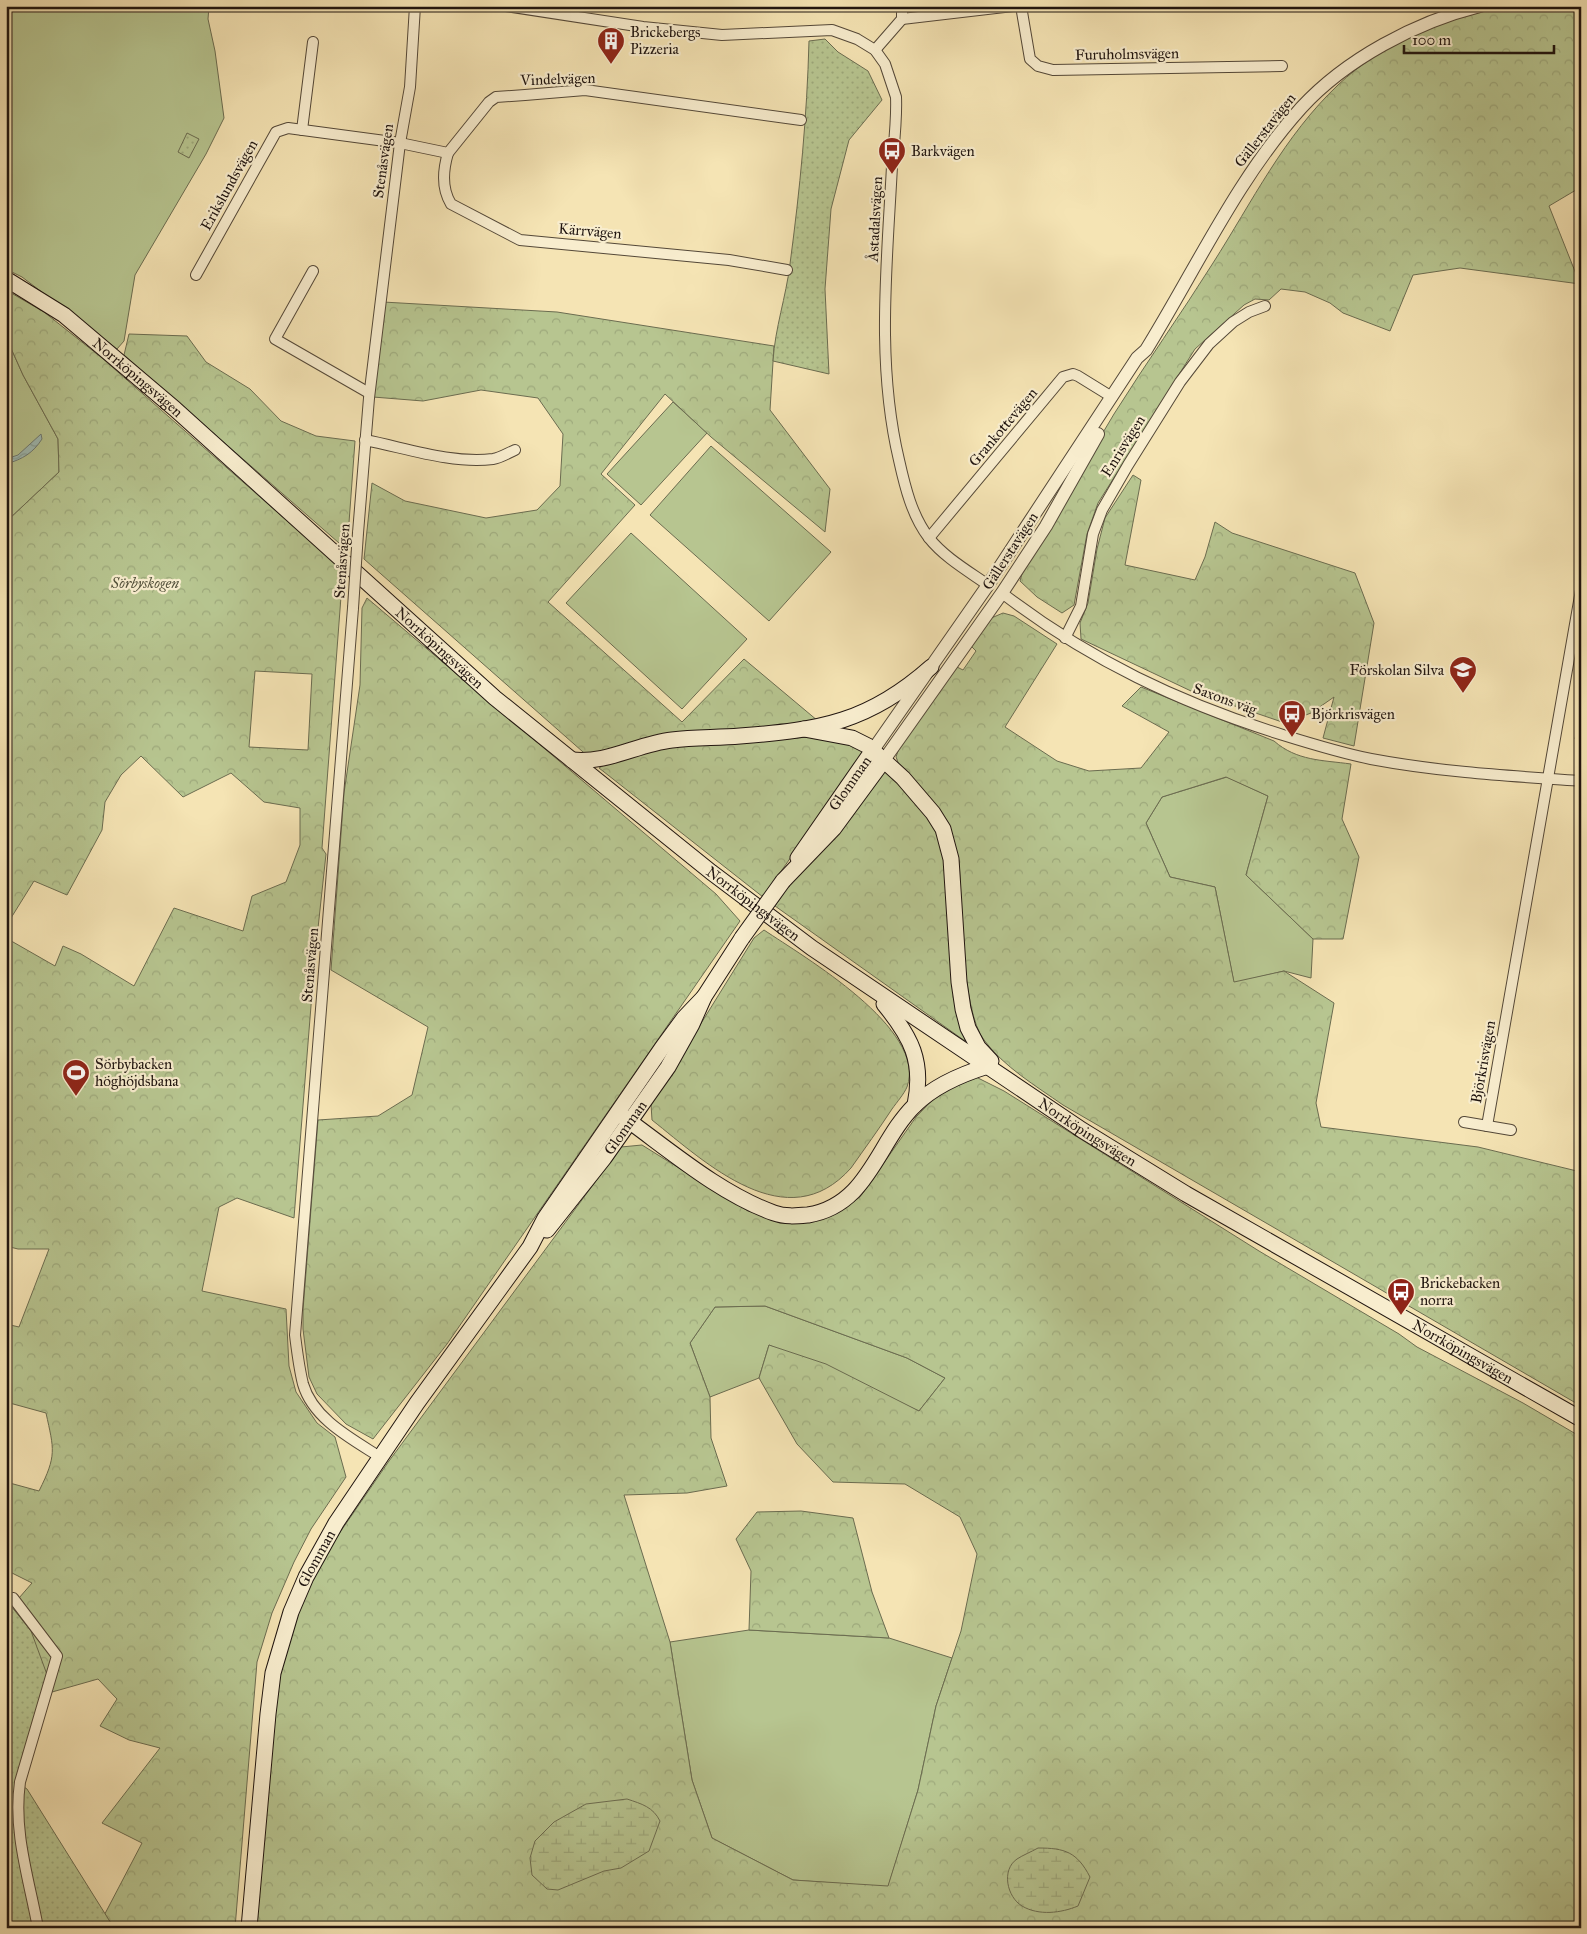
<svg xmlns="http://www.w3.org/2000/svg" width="1587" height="1934" viewBox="0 0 1587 1934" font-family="'IM FELL Great Primer',serif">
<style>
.grass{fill:#b7c590;stroke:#6b6c50}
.forest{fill:url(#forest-crowns);stroke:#6b6c50;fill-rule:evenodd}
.wetland{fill:url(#wetland-marsh);stroke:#6b6c50}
.park{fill:url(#park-dots);stroke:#6b6c50}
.water{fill:url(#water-waves);stroke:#6c7973}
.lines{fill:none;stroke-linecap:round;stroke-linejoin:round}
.minor-casing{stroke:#544838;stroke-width:12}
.tertiary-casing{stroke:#544838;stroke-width:14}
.secondary-casing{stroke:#1f140f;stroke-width:17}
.minor{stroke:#f8edce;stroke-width:10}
.tertiary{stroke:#f8edce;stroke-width:12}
.secondary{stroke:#f8edce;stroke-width:15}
.minor-bridge-casing{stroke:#544838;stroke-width:12;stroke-linecap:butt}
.secondary-bridge-casing{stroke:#1f140f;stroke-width:17;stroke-linecap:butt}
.minor-bridge{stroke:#f8edce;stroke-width:10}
.secondary-bridge{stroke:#f8edce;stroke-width:15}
.labels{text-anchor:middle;stroke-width:4.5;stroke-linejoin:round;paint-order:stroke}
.poi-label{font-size:15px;fill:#1f140f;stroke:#f8edce;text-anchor:start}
.street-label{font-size:15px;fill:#1f140f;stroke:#f8edce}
.park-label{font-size:15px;font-style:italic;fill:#54523c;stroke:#f8edce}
</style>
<defs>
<pattern id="forest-crowns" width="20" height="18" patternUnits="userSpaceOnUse" patternTransform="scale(1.25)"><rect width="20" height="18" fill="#b7c590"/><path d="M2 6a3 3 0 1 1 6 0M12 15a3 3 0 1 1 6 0" fill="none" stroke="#9da87b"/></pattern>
<pattern id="wetland-marsh" width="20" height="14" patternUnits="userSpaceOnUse" patternTransform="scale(1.25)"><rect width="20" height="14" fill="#b7c590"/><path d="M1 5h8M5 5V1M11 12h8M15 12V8" fill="none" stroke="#9da87b"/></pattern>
<pattern id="park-dots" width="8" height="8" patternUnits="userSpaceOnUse" patternTransform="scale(1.25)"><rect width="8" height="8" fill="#b7c590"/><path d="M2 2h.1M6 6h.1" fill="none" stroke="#9da87b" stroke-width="1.8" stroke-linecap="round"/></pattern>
<pattern id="water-waves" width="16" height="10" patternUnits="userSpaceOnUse" patternTransform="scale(1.25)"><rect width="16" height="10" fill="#9fbcb6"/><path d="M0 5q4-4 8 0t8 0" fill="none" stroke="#88a19b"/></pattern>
</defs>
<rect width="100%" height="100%" fill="#f5e4b4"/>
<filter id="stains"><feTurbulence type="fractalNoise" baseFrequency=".004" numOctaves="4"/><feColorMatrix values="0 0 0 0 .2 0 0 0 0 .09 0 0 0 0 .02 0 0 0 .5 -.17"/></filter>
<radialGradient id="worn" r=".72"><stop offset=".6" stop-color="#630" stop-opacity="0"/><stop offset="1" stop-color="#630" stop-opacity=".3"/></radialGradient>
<g class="grass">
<path d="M6 6H209L208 19 215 51 224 118 206 154 135 275 124 341 117 349 22 277 6 269Z"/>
<path d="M6 337 23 375 58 439 59 472 6 522Z"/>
<path d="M673 402 707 433 641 505 607 474Z"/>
<path d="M711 446 831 552 769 621 650 515Z"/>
<path d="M631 533 747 639 682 709 566 603Z"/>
<path d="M1581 704V740L1575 739Z"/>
<path d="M1227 777 1268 796 1246 875 1313 939 1311 978 1284 971 1234 983 1215 887 1170 877 1146 823 1162 797Z"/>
<path d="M765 1306 907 1358 945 1378 919 1411 769 1345 759 1378 710 1397 690 1343 715 1307Z"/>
<path d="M749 1630 889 1638 952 1658 936 1706 918 1790 888 1887 793 1880 712 1838 692 1780 670 1642Z"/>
</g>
<g class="forest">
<path d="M1501 6H1581V187L1549 206 1580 284 1460 268 1413 275 1390 331 1343 313 1330 303 1305 292 1281 289 1269 300 1255 299 1244 305 1195 349 1098 503 1087 534 1074 605 1062 613 1037 597 1020 581 1023 570C1054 518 1083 465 1114 414 1146 363 1181 314 1213 263 1252 202 1284 136 1338 85 1383 42 1442 21 1501 6Z"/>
<path d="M6 290 44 312 102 358 343 570 322 848 326 854 315 956 294 1218 237 1198 219 1207 202 1291 286 1309 289 1366 296 1392 317 1423 335 1437 346 1477 311 1529 294 1562 272 1613 257 1662 235 1928H6V1613L32 1583 6 1570V1482L39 1491C57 1455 54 1450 46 1413L6 1402V1324L19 1327 49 1249H18L6 1246V938L55 966 63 946 81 954 134 986 174 908 243 931 252 896 286 882 300 845V808L264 802 231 773 183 797 141 756 121 775 105 802 102 830 67 895 34 881 6 926V522L59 472 58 439 23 375 6 337ZM255 671 312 674 308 750 249 747ZM98 1679 117 1699 100 1726 129 1740 160 1748 102 1823 142 1843 98 1927 13 1774 45 1694Z"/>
<path d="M383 302 557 312 774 346 770 410 830 489 825 532 711 437 665 394 601 474 635 505 548 602 682 722 744 659 824 726 668 738 591 759 364 559 372 483 405 501 486 518 537 510 560 486 563 434 538 398 481 390 423 401 373 397Z"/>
<path d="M129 334 187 336 206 362 250 389 281 421 316 436 355 441 347 550 124 355Z"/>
<path d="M1133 475 1141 480 1125 565 1195 580 1205 557 1215 522 1232 533 1355 573 1374 623 1354 746 1323 738 1334 697 1311 713 1285 723 1191 691 1081 639 1080 623 1088 603 1097 549 1105 518Z"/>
<path d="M367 598 716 894 740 921 447 1344 373 1439 346 1424 317 1394 309 1377 303 1329V1310L318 1120 378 1116 412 1095 428 1027 331 970 344 793 360 685 362 608Z"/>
<path d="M1003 613 1014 616 1057 644 1005 727 1057 761 1089 771 1141 768 1169 732 1122 706 1141 687 1274 741C1297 761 1322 760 1351 764L1342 819 1359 857 1343 939H1313L1246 875 1268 796 1226 777 1162 797 1146 823 1170 877 1215 887 1234 982 1284 971 1334 1003 1316 1103 1321 1127 1478 1147 1581 1172V1406L1063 1105C1036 1086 1004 1067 984 1040 961 1010 962 902 959 861L949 825 899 765 896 757 901 742 957 667 963 670 976 651 971 646 989 619Z"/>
<path d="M812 737C831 739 849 739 864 753L763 897 599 768 606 764 674 745Z"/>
<path d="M882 769 889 772 927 816 936 831 945 863 965 1041 775 906 791 882Z"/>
<path d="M764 930C804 957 928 1029 907 1087 904 1094 897 1102 892 1109 879 1129 865 1148 851 1168 787 1240 706 1163 652 1120L651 1104 754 938Z"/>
<path d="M974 1076 1004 1091 1259 1251 1399 1334 1417 1347 1523 1403 1581 1437V1928H255L268 1752 282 1661 296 1615 323 1557 389 1461 621 1147 642 1145 748 1211 790 1221 808 1222 835 1214 860 1197 916 1117 945 1087ZM765 1306 907 1358 945 1378 919 1411 826 1364 769 1345 759 1378 797 1444 833 1482 905 1484 960 1517 977 1554 961 1631 936 1706 918 1790 888 1886 793 1880 712 1838 692 1780 670 1642 624 1495 687 1493 727 1486 711 1438 710 1397 690 1343 715 1307Z"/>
<path d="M801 1511 853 1518 872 1592 889 1638 749 1630 751 1571 736 1539 757 1512Z"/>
</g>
<g class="wetland">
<path d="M627 1799C642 1804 653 1807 660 1821L649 1851 621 1868 604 1871 558 1890 547 1889 532 1875 530 1858 535 1841 554 1822 586 1804Z"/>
<path d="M1038 1848C1065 1848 1077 1852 1090 1877L1078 1906C1061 1913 1039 1916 1022 1906 1007 1897 1001 1870 1017 1859 1023 1855 1031 1852 1038 1848Z"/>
</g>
<g class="park">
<path d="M825 39 838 52 868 71 882 100 849 140 831 209 825 289 829 374 773 361C775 328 786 297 790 264 800 189 807 117 809 41Z"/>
<path d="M187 133 199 139 189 158 178 152Z"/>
<path d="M11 1606 31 1631 49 1680 18 1783 27 1789 114 1928H6V1613Z"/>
</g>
<path class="water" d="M41 434 42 439C33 453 23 459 6 464V459L18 455Z"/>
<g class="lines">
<defs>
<g id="minor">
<path d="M506 6 643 27 722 35 832 30 857 39 875 50 885 64 896 97C897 120 894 143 892 166 887 264 876 363 899 460 905 487 912 516 929 538 944 557 968 571 988 585"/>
<path d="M1021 6 1030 59 1038 66 1053 70 1282 66"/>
<path d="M902 19 1013 6"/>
<path d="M902 19V6"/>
<path d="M875 50 902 19"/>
<path d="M302 130 313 42"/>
<path d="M448 153C443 170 441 188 451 204L520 240 729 260 787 270"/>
<path d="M313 271 275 339 369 393"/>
<path d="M196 275 276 132 288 128 400 143 448 153 489 102 496 97 525 95 585 90 801 120"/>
<path d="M365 440C406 448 451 464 493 459 500 458 508 453 515 450"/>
<path d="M358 533 369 398 400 143 410 87 415 6"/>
<path d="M929 538 1063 377 1073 374 1078 376 1112 397"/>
<path d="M1002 593C1089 660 1180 703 1283 735 1312 744 1341 753 1371 759 1440 772 1510 776 1581 781"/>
<path d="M353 608 295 1335C297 1351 299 1368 303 1384 313 1419 352 1439 380 1457"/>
<path d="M1065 638 1081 606 1093 534 1102 510 1128 465 1180 382 1209 344 1233 322 1249 312 1265 306"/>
<path d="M1464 1122 1511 1130"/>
<path d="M1487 1126 1581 590"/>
<path d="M13 1598 57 1656 20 1782C13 1832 29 1879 38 1928"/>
</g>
<g id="tertiary">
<path d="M873 750 988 585 1137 358 1146 350C1196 269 1237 179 1301 108 1346 59 1416 22 1480 6"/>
<path d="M884 760 1002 593 1046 526 1098 434"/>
</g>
<g id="secondary">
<path id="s1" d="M6 279 64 315 175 409 495 698 711 872 812 948 1082 1130 1186 1194 1581 1419"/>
<path d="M804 729 852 738 868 746 903 778 933 813 943 829 951 859 959 982 963 1009 968 1028 978 1047 991 1061"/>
<path d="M572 760C607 764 637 744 672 740 694 737 717 738 740 736 821 730 869 722 931 667"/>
<path id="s2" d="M798 858 873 750"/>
<path d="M783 881 834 828 884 760"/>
<path d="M884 1004C911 1037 924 1061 915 1105"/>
<path d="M618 1113C666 1147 718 1193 774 1213 785 1217 796 1216 808 1215 869 1205 877 1142 915 1105 935 1085 962 1074 988 1066"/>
<path id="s3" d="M547 1230 604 1158 668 1067 692 1024 704 997 742 938"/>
<path id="s4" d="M249 1928 268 1714 273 1673 291 1612 306 1577 336 1523 417 1403 530 1247 545 1218 662 1048 684 1018 704 997"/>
</g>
</defs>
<use href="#minor" class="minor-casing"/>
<use href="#tertiary" class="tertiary-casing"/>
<use href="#secondary" class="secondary-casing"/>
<use href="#minor" class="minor"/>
<use href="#tertiary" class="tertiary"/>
<use href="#secondary" class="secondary"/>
<defs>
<path id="minor-bridge" d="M353 608 358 533"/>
<path id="secondary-bridge" d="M742 938 783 881"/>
</defs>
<use href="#minor-bridge" class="minor-bridge-casing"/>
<use href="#secondary-bridge" class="secondary-bridge-casing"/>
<use href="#minor-bridge" class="minor-bridge"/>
<use href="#secondary-bridge" class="secondary-bridge"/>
</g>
<defs>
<symbol id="building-pin" viewBox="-11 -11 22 30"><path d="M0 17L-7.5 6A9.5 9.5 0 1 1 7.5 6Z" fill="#8f2418" stroke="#f8edce"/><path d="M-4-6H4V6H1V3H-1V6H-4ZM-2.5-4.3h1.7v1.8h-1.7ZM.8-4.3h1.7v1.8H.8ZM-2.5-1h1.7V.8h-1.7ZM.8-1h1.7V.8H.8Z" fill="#fff"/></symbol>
<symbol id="bus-pin" viewBox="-11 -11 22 30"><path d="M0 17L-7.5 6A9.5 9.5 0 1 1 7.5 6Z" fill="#8f2418" stroke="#f8edce"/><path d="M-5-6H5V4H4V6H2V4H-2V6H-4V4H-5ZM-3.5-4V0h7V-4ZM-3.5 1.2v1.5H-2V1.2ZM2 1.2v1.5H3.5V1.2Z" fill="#fff"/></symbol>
<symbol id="school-pin" viewBox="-11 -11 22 30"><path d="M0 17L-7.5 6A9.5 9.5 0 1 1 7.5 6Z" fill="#8f2418" stroke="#f8edce"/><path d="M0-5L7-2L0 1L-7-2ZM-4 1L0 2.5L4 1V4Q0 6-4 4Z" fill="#fff"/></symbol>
<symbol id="stadium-pin" viewBox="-11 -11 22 30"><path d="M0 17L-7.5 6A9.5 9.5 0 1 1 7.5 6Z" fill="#8f2418" stroke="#f8edce"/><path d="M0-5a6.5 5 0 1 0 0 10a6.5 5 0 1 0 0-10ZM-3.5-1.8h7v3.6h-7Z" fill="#fff"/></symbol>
</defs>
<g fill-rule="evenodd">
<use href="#building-pin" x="595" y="25" width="32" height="43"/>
<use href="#bus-pin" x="876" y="135" width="32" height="43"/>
<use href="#school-pin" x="1447" y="654" width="32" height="43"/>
<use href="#bus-pin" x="1276" y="698" width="32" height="43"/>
<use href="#stadium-pin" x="60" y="1057" width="32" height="43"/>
<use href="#bus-pin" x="1385" y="1276" width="32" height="43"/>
</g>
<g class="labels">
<g class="poi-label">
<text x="630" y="37">Brickebergs<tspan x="630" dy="17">Pizzeria</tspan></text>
<text x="911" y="156">Barkvägen</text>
<text x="1444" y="675" text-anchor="end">Förskolan Silva</text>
<text x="1311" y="719">Björkrisvägen</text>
<text x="95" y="1069">Sörbybacken<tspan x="95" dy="17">höghöjdsbana</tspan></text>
<text x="1420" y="1288">Brickebacken<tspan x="1420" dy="17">norra</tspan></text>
</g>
<g class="street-label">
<text transform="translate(1127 54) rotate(-1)" y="5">Furuholmsvägen</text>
<text transform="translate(558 79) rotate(-2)" y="5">Vindelvägen</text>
<text transform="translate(1265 130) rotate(-52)" y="5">Gällerstavägen</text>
<text transform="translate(383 161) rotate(-82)" y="5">Stenåsvägen</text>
<text transform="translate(229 185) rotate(-61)" y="5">Erikslundsvägen</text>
<text transform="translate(875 219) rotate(-87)" y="5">Åstadalsvägen</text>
<text transform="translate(590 231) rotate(5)" y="5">Kärrvägen</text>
<text dy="5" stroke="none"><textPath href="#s1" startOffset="165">Norrköpingsvägen</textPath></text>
<text transform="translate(1003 427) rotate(-50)" y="5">Grankottevägen</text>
<text transform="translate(1123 446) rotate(-58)" y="5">Enrisvägen</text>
<text transform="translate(1010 551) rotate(-57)" y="5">Gällerstavägen</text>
<text transform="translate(342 561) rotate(-86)" y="5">Stenåsvägen</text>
<text dy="5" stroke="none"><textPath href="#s1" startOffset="570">Norrköpingsvägen</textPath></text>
<text transform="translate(1225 699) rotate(20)" y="5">Saxons väg</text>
<text dy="5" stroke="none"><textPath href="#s2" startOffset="91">Glomman</textPath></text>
<text dy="5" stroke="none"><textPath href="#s1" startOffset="975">Norrköpingsvägen</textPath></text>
<text transform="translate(310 965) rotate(-85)" y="5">Stenåsvägen</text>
<text transform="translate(1483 1062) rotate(-80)" y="5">Björkrisvägen</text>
<text dy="5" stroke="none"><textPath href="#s3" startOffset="129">Glomman</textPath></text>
<text dy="5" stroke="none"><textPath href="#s1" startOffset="1380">Norrköpingsvägen</textPath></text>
<text dy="5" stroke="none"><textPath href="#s1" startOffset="1815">Norrköpingsvägen</textPath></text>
<text dy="5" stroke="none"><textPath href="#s4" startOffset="379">Glomman</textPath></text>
</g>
<g class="park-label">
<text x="145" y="588">Sörbyskogen</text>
</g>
</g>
<rect width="1587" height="1934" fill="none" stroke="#f5e4b4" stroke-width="25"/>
<rect x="8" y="8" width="1572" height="1919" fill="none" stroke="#1f140f" stroke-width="2.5"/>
<rect x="12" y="12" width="1562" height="1909" fill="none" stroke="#1f140f"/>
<path d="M1404 45v8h150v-8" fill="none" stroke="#1f140f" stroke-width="2.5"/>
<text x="1412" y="45" font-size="15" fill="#1f140f" stroke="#f8edce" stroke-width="4" paint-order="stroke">100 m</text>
<rect width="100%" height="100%" filter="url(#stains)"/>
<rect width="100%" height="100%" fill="url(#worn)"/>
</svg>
